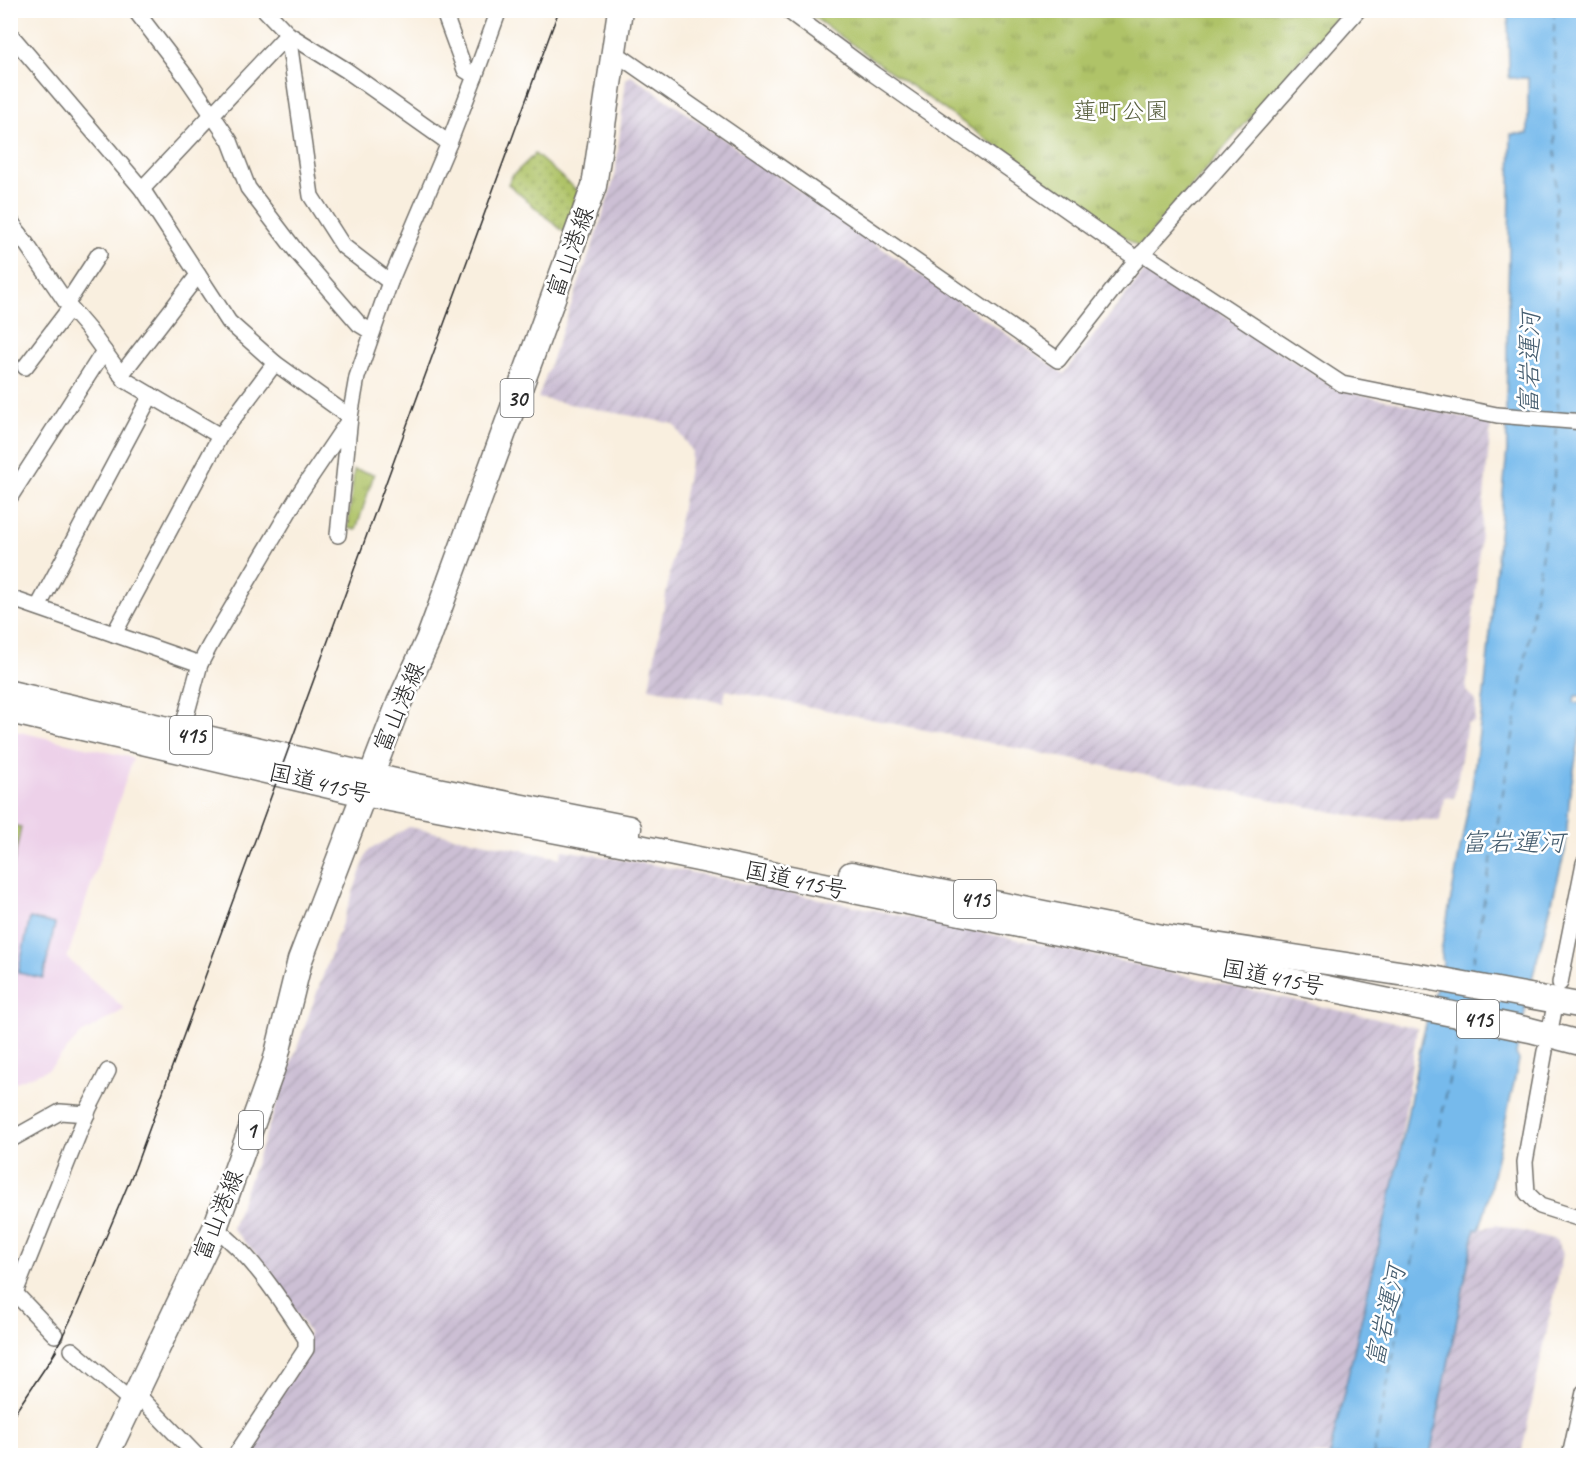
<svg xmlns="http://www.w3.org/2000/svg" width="1594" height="1466" viewBox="0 0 1594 1466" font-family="Caveat,'Klee One',sans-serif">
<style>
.built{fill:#edd1e9}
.industrial{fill:url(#industrial-furrows)}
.grass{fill:url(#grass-dots);stroke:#6d774a;stroke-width:1.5}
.park{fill:url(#park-tufts);stroke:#6d774a;stroke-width:1.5}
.pitch{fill:#afc368;stroke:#6d774a;stroke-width:1.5}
.water{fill:#76baec;stroke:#50728c;stroke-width:1.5}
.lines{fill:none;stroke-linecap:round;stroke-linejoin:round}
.ferry{stroke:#455d6f;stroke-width:1.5;stroke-dasharray:8 6;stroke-linecap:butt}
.minor-casing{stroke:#73706a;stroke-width:18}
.primary-casing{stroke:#73706a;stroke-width:27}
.trunk-casing{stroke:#73706a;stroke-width:27}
.minor{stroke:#fff;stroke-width:15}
.primary{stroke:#fff;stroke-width:24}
.trunk{stroke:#fff;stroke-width:24}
.tram{stroke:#2b2b2b;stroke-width:1.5}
.labels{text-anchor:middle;stroke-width:5;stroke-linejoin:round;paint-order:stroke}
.shield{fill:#fff;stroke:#6b6b6b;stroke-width:1.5}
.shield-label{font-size:22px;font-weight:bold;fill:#2b2b2b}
.park-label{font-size:24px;fill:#596040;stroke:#fff}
.street-label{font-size:24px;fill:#2b2b2b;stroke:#fff}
.water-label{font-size:26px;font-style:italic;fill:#455d6f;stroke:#fff}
</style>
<defs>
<pattern id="industrial-furrows" width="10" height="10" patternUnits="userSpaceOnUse" patternTransform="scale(1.5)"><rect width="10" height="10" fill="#ccbfd4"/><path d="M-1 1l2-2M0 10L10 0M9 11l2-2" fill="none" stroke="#afa4b6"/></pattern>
<pattern id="grass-dots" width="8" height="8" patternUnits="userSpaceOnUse" patternTransform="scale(1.5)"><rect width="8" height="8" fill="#afc368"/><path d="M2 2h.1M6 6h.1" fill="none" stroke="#8f9f56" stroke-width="1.8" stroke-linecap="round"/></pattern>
<pattern id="park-tufts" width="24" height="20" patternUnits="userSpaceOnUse" patternTransform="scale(1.5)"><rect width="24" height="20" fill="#afc368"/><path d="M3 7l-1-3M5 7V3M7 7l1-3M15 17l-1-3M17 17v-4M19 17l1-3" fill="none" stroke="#8f9f56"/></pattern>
</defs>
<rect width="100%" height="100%" fill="#fff"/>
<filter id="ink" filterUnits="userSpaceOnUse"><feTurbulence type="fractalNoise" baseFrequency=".0167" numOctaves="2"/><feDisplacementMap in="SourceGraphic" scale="12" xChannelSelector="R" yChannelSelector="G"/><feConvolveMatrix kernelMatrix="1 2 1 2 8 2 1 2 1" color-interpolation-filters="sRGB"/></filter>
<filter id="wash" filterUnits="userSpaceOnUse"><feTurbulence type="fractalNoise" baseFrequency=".008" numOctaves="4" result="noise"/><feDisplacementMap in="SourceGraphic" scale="24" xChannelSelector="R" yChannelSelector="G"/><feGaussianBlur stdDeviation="1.35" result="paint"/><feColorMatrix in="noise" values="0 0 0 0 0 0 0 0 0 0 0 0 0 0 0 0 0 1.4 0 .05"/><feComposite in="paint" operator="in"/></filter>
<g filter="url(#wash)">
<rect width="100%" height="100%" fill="#f9efdf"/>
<path class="built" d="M11 730 133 758 67 958 125 1009 81 1034 49 1069 11 1084Z"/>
<g class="industrial">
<path d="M631 75 1064 374 1149 265 1336 389 1491 423 1466 691 1476 701 1475 722 1467 724 1454 798 1444 797 1440 820 1369 819 726 690 723 702 649 688 692 452 674 424 538 398 599 227 615 176 626 79Z"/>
<path d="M409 827 560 858 563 850 655 865 1111 959 1417 1028 1397 1169 1332 1455H243L309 1333 268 1267 232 1228 368 851Z"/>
<path d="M1497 1225 1556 1240 1563 1253 1521 1455 1429 1456 1475 1229Z"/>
</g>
<path class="grass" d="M535 154 579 192 565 233 508 184 512 176Z"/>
<g class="park">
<path d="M805 11H1342L1139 247Z"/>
<path d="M354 470 374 474 356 530 348 528Z"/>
</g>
<path class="pitch" d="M11 825 21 827 11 875 10 825Z"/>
<g class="water">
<path d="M1508 11H1583L1584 696H1575L1574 702 1583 704 1584 714 1570 792 1565 851 1532 979 1516 1054 1519 1060 1486 1207 1479 1230 1475 1229 1430 1455 1329 1456 1397 1169 1422 1039 1443 963 1441 951 1472 787 1485 686 1507 450 1506 411 1511 134H1528V78H1509Z"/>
<path d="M30 918 55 924 43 978 18 973Z"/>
</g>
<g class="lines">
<g class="ferry">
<path d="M1554 10 1558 412"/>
<path d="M1471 975 1518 707 1554 477 1557 425"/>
<path d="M1373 1456 1460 1026"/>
</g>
</g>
</g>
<g filter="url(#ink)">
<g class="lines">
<defs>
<g id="minor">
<path d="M135 10 187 78 230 141 248 188 296 251 359 324 372 332"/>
<path d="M265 10 288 34 346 70 449 143"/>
<path d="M787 10 875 75 1137 259"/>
<path d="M10 34 142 189 229 322 275 363"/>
<path d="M288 34 311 196 343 246 390 282"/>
<path d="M614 52 1058 360 1133 264 1358 10"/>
<path d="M475 76 499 10"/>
<path d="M142 189 288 34"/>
<path d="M10 220 70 308 88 329 125 380 220 436 275 363 350 417"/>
<path d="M10 246 20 234"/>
<path d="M1142 253 1342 384 1497 415 1584 422"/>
<path d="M67 303 99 254"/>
<path d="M25 367 70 308"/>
<path d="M121 375 198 275"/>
<path d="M10 497 104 351"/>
<path d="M338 535 350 417 357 377 390 282 449 143 475 76 465 70 443 10"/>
<path d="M10 598 200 664"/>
<path d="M38 607 151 395"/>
<path d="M114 634 220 436"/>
<path d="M180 738 200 664 210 645 301 491 349 420"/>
<path d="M1560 983 1584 863"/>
<path d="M1551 1025 1554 1010"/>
<path d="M1545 1051 1525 1162 1527 1193 1540 1206 1584 1220"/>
<path d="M10 1140 60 1112 87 1114"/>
<path d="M215 1228C255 1258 279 1298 306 1339V1349L235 1456"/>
<path d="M10 1288 55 1335"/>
<path d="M10 1299 15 1293 89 1108 108 1071"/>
<path d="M72 1350 132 1402"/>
<path d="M136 1393 197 1456"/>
<path d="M1570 1456 1584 1392"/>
</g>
<path id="primary" d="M106 1456 215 1228 275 1062 300 960 399 703 428 640 594 186 620 10"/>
<g id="trunk">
<path d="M10 693 417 786 629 828"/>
<path d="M10 711 364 794 625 844 1530 1030 1584 1044"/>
<path d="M851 874 1162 937 1432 978 1584 1006"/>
</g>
</defs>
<use href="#minor" class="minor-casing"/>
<use href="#primary" class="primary-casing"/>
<use href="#trunk" class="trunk-casing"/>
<use href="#minor" class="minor"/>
<use href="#primary" class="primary"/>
<use href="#trunk" class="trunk"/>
<g class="tram">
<path d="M52 1357 73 1315 135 1168 559 10"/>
<path d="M10 1420 57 1350"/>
</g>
</g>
</g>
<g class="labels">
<g class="shield">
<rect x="500.5" y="379" width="33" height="38" rx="4.5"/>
<rect x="170" y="716" width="42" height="38" rx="4.5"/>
<rect x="954" y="880" width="42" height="38" rx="4.5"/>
<rect x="1457" y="1000" width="42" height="38" rx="4.5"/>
<rect x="239" y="1111" width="24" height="38" rx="4.5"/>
</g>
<g class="shield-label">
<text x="517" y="406">30</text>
<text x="191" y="743">415</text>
<text x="975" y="907">415</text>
<text x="1478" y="1027">415</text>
<text x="251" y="1138">1</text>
</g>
<g class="park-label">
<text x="1121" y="119">蓮町公園</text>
</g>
<g class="street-label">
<text transform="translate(570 252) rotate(-70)" y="8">富山港線</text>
<text transform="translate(399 707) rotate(-67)" y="8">富山港線</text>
<text transform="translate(320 783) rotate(13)" y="8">国道415号</text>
<text transform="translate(796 880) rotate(12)" y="8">国道415号</text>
<text transform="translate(1273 977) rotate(11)" y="8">国道415号</text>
<text transform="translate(218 1215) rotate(-68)" y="8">富山港線</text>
</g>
<g class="water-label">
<text transform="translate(1529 363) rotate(-89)" y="9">富岩運河</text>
<text x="1513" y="851">富岩運河</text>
<text transform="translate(1385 1316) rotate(-77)" y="9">富岩運河</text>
</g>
</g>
<rect width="1594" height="1466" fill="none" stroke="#fff" stroke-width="36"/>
</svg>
